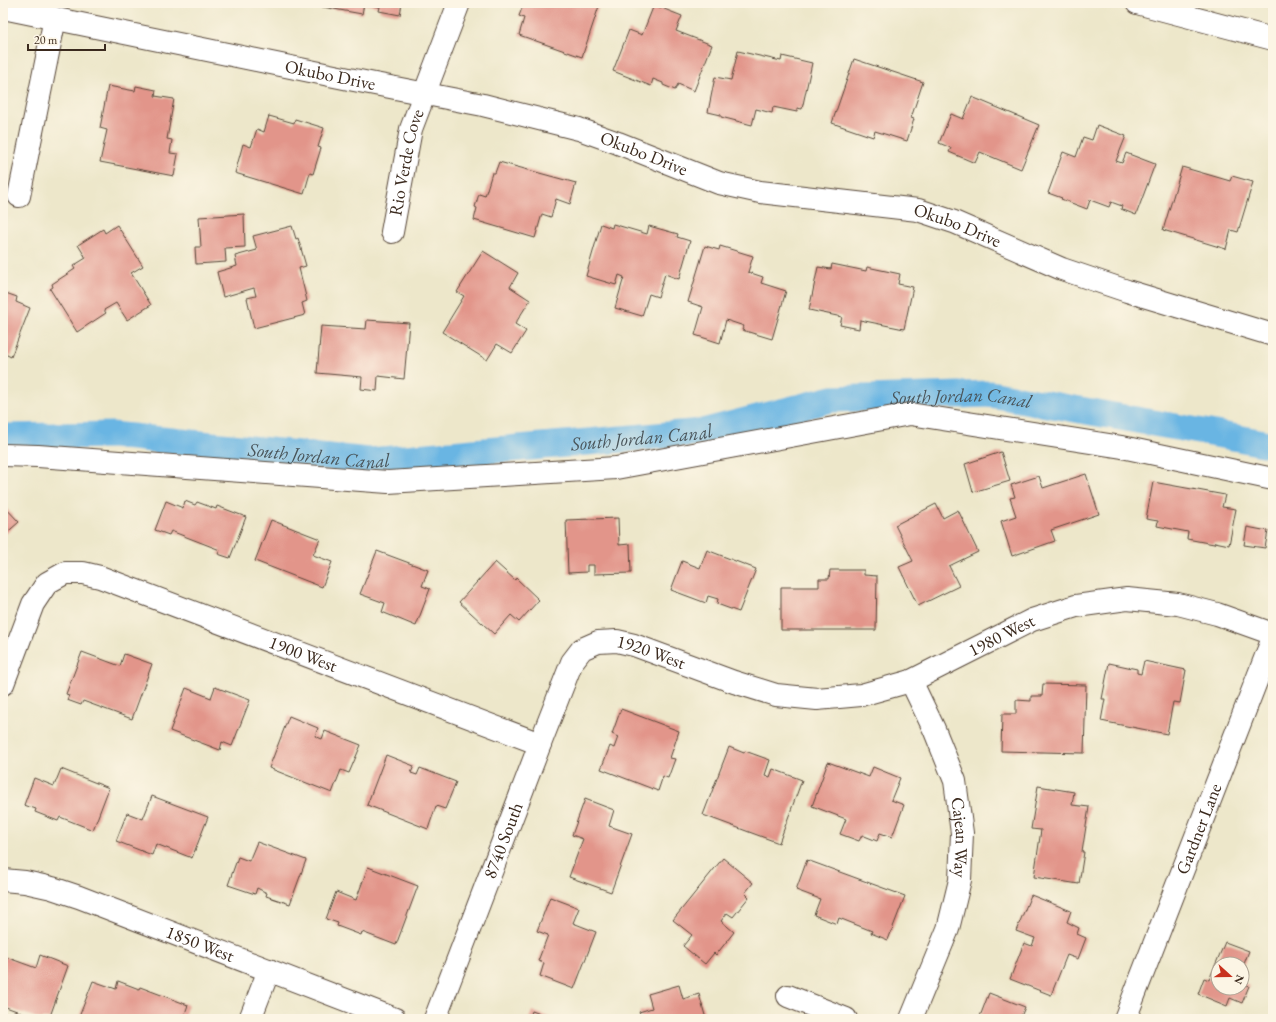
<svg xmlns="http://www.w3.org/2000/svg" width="1276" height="1022" viewBox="0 0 1276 1022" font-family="'EB Garamond',serif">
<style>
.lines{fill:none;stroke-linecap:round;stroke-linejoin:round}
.canal{stroke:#69b5e3;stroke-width:27}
.building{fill:#e2958a}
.minor-casing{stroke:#564638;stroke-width:24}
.minor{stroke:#fff;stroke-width:22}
.labels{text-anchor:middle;stroke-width:3;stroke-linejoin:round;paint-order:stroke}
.street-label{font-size:18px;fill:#3b2a1e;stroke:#fcf5e5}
.water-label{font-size:19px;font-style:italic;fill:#495459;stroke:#fcf5e5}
</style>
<rect width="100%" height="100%" fill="#fcf5e5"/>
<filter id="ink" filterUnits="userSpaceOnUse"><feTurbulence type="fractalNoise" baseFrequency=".025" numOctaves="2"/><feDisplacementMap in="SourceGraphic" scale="8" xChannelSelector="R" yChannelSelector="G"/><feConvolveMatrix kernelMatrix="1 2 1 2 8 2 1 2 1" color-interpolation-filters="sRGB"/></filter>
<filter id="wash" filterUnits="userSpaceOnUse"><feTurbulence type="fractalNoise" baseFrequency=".012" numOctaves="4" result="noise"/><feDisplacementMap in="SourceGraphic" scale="16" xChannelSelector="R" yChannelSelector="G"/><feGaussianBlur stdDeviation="0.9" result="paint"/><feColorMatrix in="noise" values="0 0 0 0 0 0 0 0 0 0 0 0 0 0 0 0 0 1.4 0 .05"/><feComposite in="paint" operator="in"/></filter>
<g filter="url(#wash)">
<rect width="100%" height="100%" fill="#ede7ca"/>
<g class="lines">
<path class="canal" id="s1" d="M3 437 112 435 370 461 702 432 832 399 990 394 1238 438 1273 445"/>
</g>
<g id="blocks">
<g class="building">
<path d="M318 3H402L400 15 379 11 380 7 364 4 362 14 317 6Z"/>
<path d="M524 3H600L582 57 519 35 524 18 519 16Z"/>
<path d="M654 5 682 16 676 31 712 45 694 91 678 84 675 90 663 85V83L653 79 651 86 613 71 629 30 642 35Z"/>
<path d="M738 51 781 61 782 56 812 63 802 109 797 108V112L773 107 772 113 756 109 752 125 721 117V115L708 112 715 77 731 80Z"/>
<path d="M854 59 923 82 911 118 914 119 907 141 875 131 873 137 832 123Z"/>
<path d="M108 86 135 91 136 86 156 90 155 96 174 99 167 139 172 140 170 153 178 154 174 176 100 162 107 130 100 128Z"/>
<path d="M972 97 1039 125 1021 169 980 152 975 163 949 152 951 148 939 143 951 114 963 119Z"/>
<path d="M269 116 294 123 295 119 324 128 318 147 321 148 313 174 310 173 304 194 235 173 243 144 251 147 257 129 264 132Z"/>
<path d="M1097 125 1126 136 1116 161 1122 163 1126 153 1155 164 1136 215 1121 209 1122 206 1111 202 1109 207 1090 200 1087 209 1061 199 1062 198 1048 193 1063 152 1076 157 1083 137 1092 140Z"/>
<path d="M499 162 576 183 570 204 556 199 551 217 542 214 535 238 474 220 477 208 475 207 479 194 485 196 492 173H495Z"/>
<path d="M1182 167 1230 181 1232 176 1253 182 1238 232 1231 230 1226 249 1163 230Z"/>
<path d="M244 214 245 247 225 248 226 262 196 264 195 247H201L199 217Z"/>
<path d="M601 224 612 228 613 224 647 234 649 226 678 234 677 237 690 241 679 279 665 274 658 297 649 294 642 316 615 308 624 277 619 275 616 285 586 276Z"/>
<path d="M117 225 143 266 131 273 151 305 127 320 116 303 104 310 106 313 77 332 50 289 53 287 52 284 75 269 73 266 86 258 78 245 103 229 105 233Z"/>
<path d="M292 226 296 239 298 238 306 266 299 268 307 301 302 303 305 315 254 328 247 298 256 296 254 288 223 297 217 272 237 266 235 256 257 250 253 236Z"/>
<path d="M705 246 719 250 720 246 753 256 748 272 763 277 761 283 786 291 772 339 742 330 744 326 726 320 720 343 695 335 703 307 688 302Z"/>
<path d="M483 251 518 273 510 287 530 300 515 324 526 331 512 353 497 344 487 360 442 332 464 296 457 292Z"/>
<path d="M832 264 866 271 867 267 900 274 898 284 913 287 904 329 860 320 859 329 840 325 842 317 809 310 818 267 831 269Z"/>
<path d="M3 292 17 297 16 302 30 308 11 357 3 353Z"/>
<path d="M367 320 409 323 404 379 378 376 377 391 361 389 362 377 317 373 321 326 366 329Z"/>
<path d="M1001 452 1010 481 973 492 965 464Z"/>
<path d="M1086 474 1099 514 1051 530 1055 541 1012 556 1001 521 1016 516 1010 498 1015 497 1011 485 1039 476 1043 488Z"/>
<path d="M1153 482 1225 495 1222 507 1236 509 1229 545 1215 542 1214 544 1187 539 1188 532 1157 526 1158 521 1146 519Z"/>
<path d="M166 501 183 508 185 501 195 505 197 502 216 509 217 506 246 517 230 558 218 554 220 550 171 531 169 535 155 530Z"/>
<path d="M936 504 943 518 958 510 978 552 949 566 959 586 918 606 899 567 913 561 895 525Z"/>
<path d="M3 505 19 522 3 536Z"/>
<path d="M618 518 619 545 630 544 631 573 594 574V565H587V572L568 573 566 520Z"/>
<path d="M271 520 320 539 313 555 332 562 322 587 255 561Z"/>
<path d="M1247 527 1268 531 1265 548 1244 545Z"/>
<path d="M707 550 756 569 739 612 717 604 718 599 708 596 706 603 671 590 682 561 700 568Z"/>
<path d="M377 551 428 570 422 586 430 589 416 626 382 612 385 603 360 594Z"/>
<path d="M495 562 515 580 516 578 539 600 519 622 511 615 494 634 459 602Z"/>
<path d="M830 570H864V575L877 576 876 630H781V587H819V579H829Z"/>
<path d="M82 652 120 666 124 654 152 664 132 719 83 701 81 705 67 700 69 695 66 694Z"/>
<path d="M1144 661 1186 670 1180 703 1173 702 1167 734 1101 721 1105 699H1102L1109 663 1137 669V673L1141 674Z"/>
<path d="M1043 684 1086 685 1084 753 1001 751 1002 714H1016V700L1031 701V696H1042Z"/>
<path d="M215 687 250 700 232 746 222 742 220 750 170 731 186 688 211 698Z"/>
<path d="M621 709 679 731 670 758 675 759 668 778 663 776 658 791 601 769 610 746 614 748 618 737 612 734Z"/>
<path d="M289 716 318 728 315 736 322 739 325 731 361 745 349 773 341 770 332 793 269 768Z"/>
<path d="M729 747 744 753 745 751 770 760 765 775 770 777 773 769 802 780 779 843 703 815Z"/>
<path d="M386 755 414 766 411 773 417 775 420 768 456 782 445 809 436 806 428 829 367 805Z"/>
<path d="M828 762 869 777 873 767 900 778 891 800 904 805 892 837 880 833 877 841 862 835 859 841 840 834 846 819 812 806Z"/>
<path d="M61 769 109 788 93 830 60 817 58 821 35 812 36 809 24 805 34 778 54 786Z"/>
<path d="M1038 786 1074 792 1072 805 1089 807 1082 852H1084L1079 884 1034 877 1041 830 1031 829Z"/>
<path d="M152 796 208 817 192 858 156 844 152 855 116 841 127 813 143 819Z"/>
<path d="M585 799 614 810 609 826 632 834 611 892 569 877 583 839 572 835Z"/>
<path d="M257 842 306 860 290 904 266 896 267 893 257 888 255 894 228 885 238 857 249 861Z"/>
<path d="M723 858 753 883 745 893 749 897 733 917 727 913 721 921 734 932 716 955 714 953 705 964 683 946 692 935 673 920Z"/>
<path d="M807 860 905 896 888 940 871 933 872 931 839 918 837 924 814 915 820 899 796 890Z"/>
<path d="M368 867 418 886 396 945 362 932 361 935 337 926 338 923 326 919 336 892 356 900Z"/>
<path d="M1031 895 1071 911 1067 922 1079 928 1077 934 1086 938 1078 959 1067 955 1051 995 1010 979 1024 943 1032 946 1035 938 1016 931Z"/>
<path d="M550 897 579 908 573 923 596 932 574 989 540 976 544 963 538 961 548 935 537 931Z"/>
<path d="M1225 942 1249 951 1242 969V964H1218V988H1242V983L1249 986 1242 1003 1230 998 1227 1006 1198 994 1204 978 1209 980Z"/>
<path d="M40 955 68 966 49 1019H39L3 1006V956L36 968Z"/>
<path d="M93 981 116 989 118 981 139 989 140 987 188 1005 183 1019H84L79 1017Z"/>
<path d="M679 985 683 999 699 994 706 1019H642L639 1012 652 1008 648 994Z"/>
<path d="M989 993 1025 1007 1020 1019H979Z"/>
<path d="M532 1011 554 1019H529Z"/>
</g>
</g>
</g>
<g filter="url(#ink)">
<use href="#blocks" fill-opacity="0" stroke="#564638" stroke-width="1"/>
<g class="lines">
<defs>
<g id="minor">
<path d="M1137 3 1273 39"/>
<path id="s2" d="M3 8 349 79 483 105 579 129 618 143 719 183 760 192 918 210 954 222 1062 269 1127 291 1273 335"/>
<path d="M19 196 55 18"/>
<path id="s3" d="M392 232 411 129 459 3"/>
<path d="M3 455 38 456 388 482 616 468 910 414 1122 447 1273 479"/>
<path id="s4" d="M911 681 934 729 955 781 962 833 960 880 948 929 911 1019"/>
<path id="s5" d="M3 684 33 604 47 583 65 573H83L100 577 540 744"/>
<path id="s6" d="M3 880 25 882 52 888 79 897 395 1019"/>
<path d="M788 996 846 1019"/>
<path d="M250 1019 269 970"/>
<path id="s7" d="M435 1019 540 744 572 662 582 649 598 642 617 641 634 645 734 682 776 695 817 699 861 695 911 681 1032 620 1076 606 1127 599 1178 604 1217 614 1273 634"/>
<path id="s8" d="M1125 1019 1273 638"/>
</g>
</defs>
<use href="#minor" class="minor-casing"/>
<use href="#minor" class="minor"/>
</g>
</g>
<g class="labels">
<g class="street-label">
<text dy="6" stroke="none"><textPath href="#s2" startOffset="334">Okubo Drive</textPath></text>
<text dy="6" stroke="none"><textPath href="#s2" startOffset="658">Okubo Drive</textPath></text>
<text dy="6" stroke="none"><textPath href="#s3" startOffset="71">Rio Verde Cove</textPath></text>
<text dy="6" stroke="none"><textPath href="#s2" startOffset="982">Okubo Drive</textPath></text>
<text dy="6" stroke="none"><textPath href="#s7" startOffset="842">1980 West</textPath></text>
<text dy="6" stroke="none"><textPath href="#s5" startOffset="384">1900 West</textPath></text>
<text dy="6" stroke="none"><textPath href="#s7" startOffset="471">1920 West</textPath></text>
<text dy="6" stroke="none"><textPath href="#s8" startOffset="204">Gardner Lane</textPath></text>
<text dy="6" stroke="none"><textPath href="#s4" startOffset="166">Cajean Way</textPath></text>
<text dy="6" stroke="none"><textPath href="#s7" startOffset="191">8740 South</textPath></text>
<text dy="6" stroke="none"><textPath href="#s6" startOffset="208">1850 West</textPath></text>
</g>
<g class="water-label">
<text dy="7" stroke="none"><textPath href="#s1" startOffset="965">South Jordan Canal</textPath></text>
<text dy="7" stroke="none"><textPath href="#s1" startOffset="641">South Jordan Canal</textPath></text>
<text dy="7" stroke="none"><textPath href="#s1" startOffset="317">South Jordan Canal</textPath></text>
</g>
</g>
<rect width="1276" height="1022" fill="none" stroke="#fcf5e5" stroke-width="16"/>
<g transform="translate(1230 976) rotate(111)"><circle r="19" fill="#fcf5e5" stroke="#afa495"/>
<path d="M0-3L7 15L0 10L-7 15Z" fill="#c8321e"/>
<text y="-6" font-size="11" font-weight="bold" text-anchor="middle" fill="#3b2a1e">N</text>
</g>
<path d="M28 44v6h77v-6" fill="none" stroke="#3b2a1e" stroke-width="2"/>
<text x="34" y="44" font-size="12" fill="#3b2a1e" stroke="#fcf5e5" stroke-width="3" paint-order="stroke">20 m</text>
</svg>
